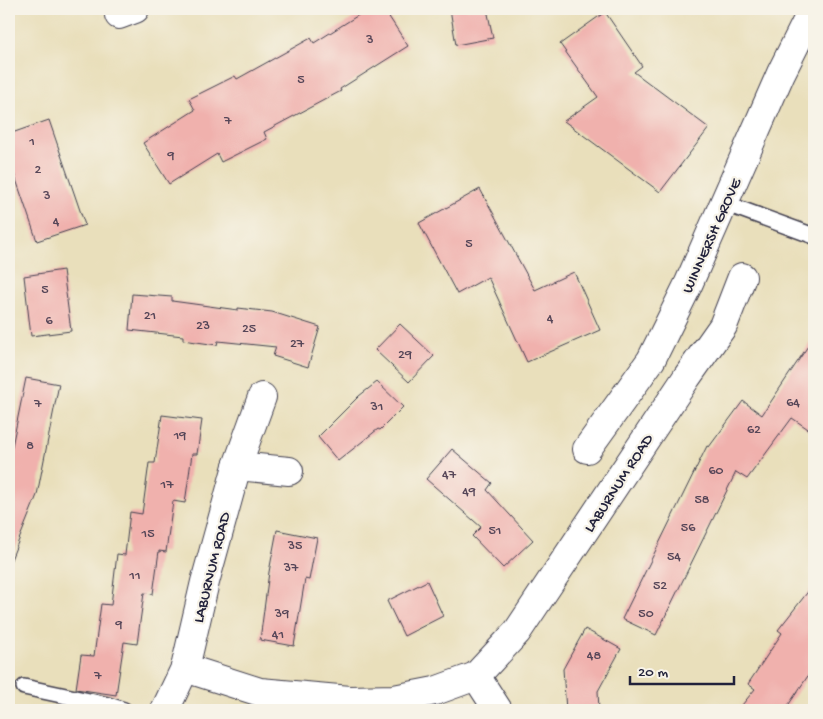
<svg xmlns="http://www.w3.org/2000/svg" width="823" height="719" viewBox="0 0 823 719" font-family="'Gochi Hand',sans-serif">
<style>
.building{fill:#f0b1ad}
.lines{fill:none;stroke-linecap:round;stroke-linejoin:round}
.lane-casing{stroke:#403e4e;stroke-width:18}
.street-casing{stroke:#403e4e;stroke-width:30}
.lane{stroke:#fff;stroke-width:15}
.street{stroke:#fff;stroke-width:28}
.labels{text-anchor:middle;stroke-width:4.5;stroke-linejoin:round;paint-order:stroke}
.number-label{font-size:14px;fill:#564658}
.street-label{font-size:16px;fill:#22223b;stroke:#f7f3e8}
</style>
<rect width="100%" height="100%" fill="#f7f3e8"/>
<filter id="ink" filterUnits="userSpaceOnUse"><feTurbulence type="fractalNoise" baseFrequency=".02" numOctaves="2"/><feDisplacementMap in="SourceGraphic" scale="10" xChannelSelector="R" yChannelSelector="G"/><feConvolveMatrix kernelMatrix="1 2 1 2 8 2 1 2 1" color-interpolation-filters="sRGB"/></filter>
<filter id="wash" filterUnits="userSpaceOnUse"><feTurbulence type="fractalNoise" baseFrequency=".0096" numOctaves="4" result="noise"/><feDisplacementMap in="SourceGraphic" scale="20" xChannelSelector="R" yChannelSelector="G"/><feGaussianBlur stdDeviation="1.12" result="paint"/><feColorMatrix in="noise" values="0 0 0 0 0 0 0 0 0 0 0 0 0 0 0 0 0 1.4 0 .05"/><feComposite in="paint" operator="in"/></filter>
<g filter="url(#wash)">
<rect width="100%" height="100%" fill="#e9dfbb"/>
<g id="blocks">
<g class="building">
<path d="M368 9H384L408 46 340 89 341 91 264 132 267 139 221 162 217 154 169 184 143 143 195 110 189 99 235 76 237 79 311 38 314 43Z"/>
<path d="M450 9H487L493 38 456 45Z"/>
<path d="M605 12 642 66 634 72 709 128 660 192 564 121 598 97 560 44Z"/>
<path d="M49 120 85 225 37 241 9 159V134Z"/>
<path d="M480 189 535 290 574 272 600 330 527 362 488 277 457 294 419 223Z"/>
<path d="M63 270 71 331 31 336 24 276Z"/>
<path d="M132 294 172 297V301L238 310V308L272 312 320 327 308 367 273 356 276 347 218 341 217 345 183 340V336L129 330Z"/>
<path d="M400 324 434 356 409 382 375 350Z"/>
<path d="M814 337V433L792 418 747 479 736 472 656 635 622 619 707 446 709 447 743 401 762 415Z"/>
<path d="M26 378 59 384 37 495 10 562H9V461Z"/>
<path d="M377 382 403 407 380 430 378 429 338 461 318 437 359 396Z"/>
<path d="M162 415 202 420 197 454H192L185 503 173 501 166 552 159 551 153 594 144 593 137 644 124 642 116 695 76 689 81 655 94 656 101 604 111 605 117 554 125 555 130 512 142 514 149 463H155Z"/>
<path d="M452 449 492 483 487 490 533 540 503 568 472 536 481 527 426 479Z"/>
<path d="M277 530 317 538 309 580 305 579 294 646 260 640 269 572Z"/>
<path d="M427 581 443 616 404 636 387 601Z"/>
<path d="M814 584V667L785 710H738L755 689 748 684 782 633 778 630Z"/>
<path d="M585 629 621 649 598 691 599 710H566L563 669Z"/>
</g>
</g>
</g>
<g filter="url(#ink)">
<use href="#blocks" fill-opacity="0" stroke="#403e4e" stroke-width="1"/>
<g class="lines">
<defs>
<g id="lane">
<path d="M724 203 814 236"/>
<path d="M24 687 108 705 124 710"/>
</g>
<g id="street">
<path d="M119 15 135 9"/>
<path d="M587 449 651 360 688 285 781 73 813 9"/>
<path d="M237 466 289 471"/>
<path d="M185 668 260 692 350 700 394 699 435 691 476 676 517 632 687 377 723 326 742 277"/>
<path d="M476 676 498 710"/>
<path d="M165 710 185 668 205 582 237 466 262 397"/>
</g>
</defs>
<use href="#lane" class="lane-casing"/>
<use href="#street" class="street-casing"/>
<use href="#lane" class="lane"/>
<use href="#street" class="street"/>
</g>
</g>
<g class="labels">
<g class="number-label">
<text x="370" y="43">3</text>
<text x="301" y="83">5</text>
<text x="228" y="124">7</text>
<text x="32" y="145">1</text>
<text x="171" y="159">9</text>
<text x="38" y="173">2</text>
<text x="47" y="199">3</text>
<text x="56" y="225">4</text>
<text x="469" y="247">5</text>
<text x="45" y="293">5</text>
<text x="150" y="319">21</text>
<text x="550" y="322">4</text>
<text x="49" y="324">6</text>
<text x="203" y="329">23</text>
<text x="249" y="332">25</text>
<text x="297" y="347">27</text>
<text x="405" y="358">29</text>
<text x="793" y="406">64</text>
<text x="38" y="407">7</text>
<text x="377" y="410">31</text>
<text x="754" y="433">62</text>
<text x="180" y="439">19</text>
<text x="30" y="449">8</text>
<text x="716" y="474">60</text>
<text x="449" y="478">47</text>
<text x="167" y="488">17</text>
<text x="469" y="495">49</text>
<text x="702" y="503">58</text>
<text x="688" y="531">56</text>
<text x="495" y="534">51</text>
<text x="148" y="537">15</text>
<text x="295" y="549">35</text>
<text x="674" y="560">54</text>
<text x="291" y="571">37</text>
<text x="135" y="579">11</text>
<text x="660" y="589">52</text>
<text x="282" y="617">39</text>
<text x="646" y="617">50</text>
<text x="119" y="628">9</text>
<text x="278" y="638">41</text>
<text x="594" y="659">48</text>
<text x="98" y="679">7</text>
</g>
<g class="street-label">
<text transform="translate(710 235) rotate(-66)" y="6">WINNERSH GROVE</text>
<text transform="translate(617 482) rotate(-57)" y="6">LABURNUM ROAD</text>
<text transform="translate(210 567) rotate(-76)" y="6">LABURNUM ROAD</text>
</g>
</g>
<rect width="823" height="719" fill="none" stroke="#f7f3e8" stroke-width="30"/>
<path d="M630 676v8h104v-8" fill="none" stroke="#22223b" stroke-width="2.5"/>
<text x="638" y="676" font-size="15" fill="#22223b" stroke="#f7f3e8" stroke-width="4" paint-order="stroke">20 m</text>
</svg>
